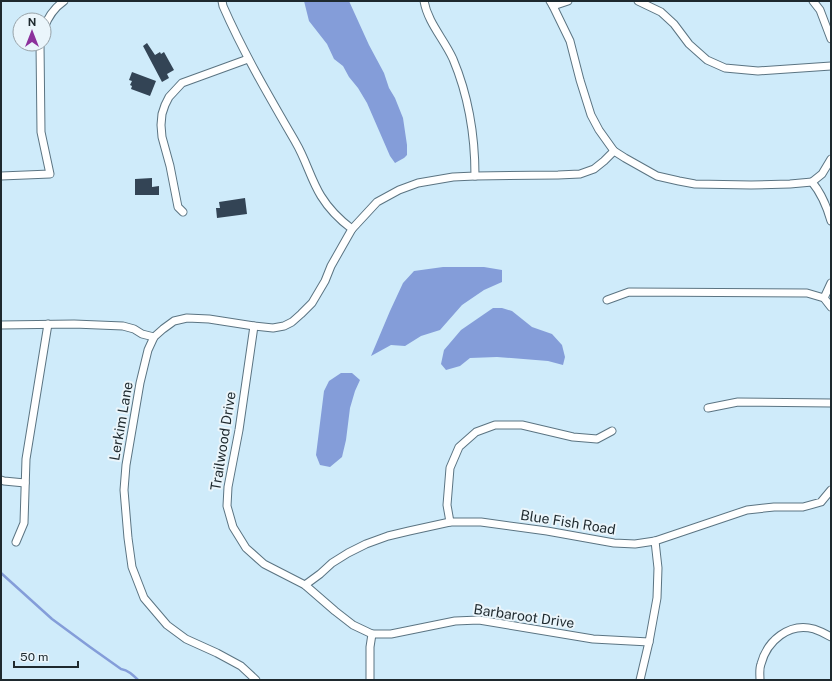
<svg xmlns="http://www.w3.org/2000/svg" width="832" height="681" viewBox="0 0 832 681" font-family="'Public Sans',sans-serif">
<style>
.water{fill:#849dd9}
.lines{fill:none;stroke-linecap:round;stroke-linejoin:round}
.stream{stroke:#849dd9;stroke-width:2.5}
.building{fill:#345}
.street-casing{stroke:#5b7482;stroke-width:9}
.street{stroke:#fff;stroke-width:7}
.labels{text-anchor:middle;stroke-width:4;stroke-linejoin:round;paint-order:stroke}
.street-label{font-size:14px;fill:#1e292e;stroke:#eaf5fb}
</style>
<rect width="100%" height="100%" fill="#cfebfa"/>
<g class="water">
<path d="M304 1H349L369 45 384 73 389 88 395 98 403 118 407 145V155L404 158 395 163 390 156 367 103 358 88 349 77 343 66 334 59 327 44 309 21Z"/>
<path d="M443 267H484L502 270V282L484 290 462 305 440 330 421 336 405 346 391 345 371 356 390 311 403 283 414 271Z"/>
<path d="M493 308H502L512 311 532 327 552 334 562 345 565 357 563 365 548 361 497 357 470 358 460 366 446 370 441 364 444 350 461 330Z"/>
<path d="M341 373H352L360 380 355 391 350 408 346 440 342 457 330 467 320 465 316 455 324 391 329 381Z"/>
</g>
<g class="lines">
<path class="stream" d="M1 573 52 619 90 647 121 669C128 670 133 675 138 680"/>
</g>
<g class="building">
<path d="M147 43 155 55 160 52 161 54 164 52 174 70 167 74 169 78 162 82 143 46Z"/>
<path d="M132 72 156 81 150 96 131 89 132 86 130 85 132 81 129 80Z"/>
<path d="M152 178V187L159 186V195H135V179Z"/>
<path d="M245 198 247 214 217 218 216 208H220L219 202Z"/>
</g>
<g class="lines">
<defs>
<g id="street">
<path d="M222 1 223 6C244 54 270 98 296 143 306 160 311 180 321 196 329 209 340 220 352 229L331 266 325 281 312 303 301 314 292 322 284 326 273 328 254 326 209 319 187 318 174 321 163 329 154 337 148 350 140 383 126 465 124 490 128 538 132 567 144 598 167 625 186 639 217 653 241 666 256 680"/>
<path d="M550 1 553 6 570 41 580 80 591 115 599 130 614 151 625 158 657 176 679 181 695 184 751 185 790 184 812 182"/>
<path d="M638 1 661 12 674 24 689 44 707 60 725 68 758 71 831 66"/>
<path d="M813 1 820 10 831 39"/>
<path d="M553 6 568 1"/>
<path d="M44 28C48 17 54 8 64 1"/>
<path d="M831 159 822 174 812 182C822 194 827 207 831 221"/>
<path d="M1 176 50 174 41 132 40 44"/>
<path d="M475 176 558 175 580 174 594 169 604 161 614 151"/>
<path d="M183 212 178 207 170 166 162 137 161 125 162 114 165 105 169 97 182 83 248 59"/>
<path d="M352 229 377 202 399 190 418 183 453 177 475 176C475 135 469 97 453 59 444 39 428 23 424 1"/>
<path d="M824 298 831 283"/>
<path d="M607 300 629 292 807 293 824 298 831 307"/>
<path d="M1 325 74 324 123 326 134 329 142 334 154 337"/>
<path d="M254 326 239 430 228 487 227 506 233 527 246 548 264 564 305 585 335 611 353 625 372 634 370 647V680"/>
<path d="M708 408 738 402 831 403"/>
<path d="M1 480 4 481 25 483"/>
<path d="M450 522 447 505 450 468 459 447 476 432 495 425H522L573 437 597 439 612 431"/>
<path d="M16 542 24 523 26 459 48 324"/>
<path d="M305 585 320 574 332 563 348 553 366 544 388 536 409 531 450 522H481L547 531 614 543 635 544 655 541 747 510 774 507H803L821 502 831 490"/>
<path d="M372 634H391L455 621 479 620 593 639 649 642"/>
<path d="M640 680 649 642 657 598 658 568 655 541"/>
<path d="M760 680C760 675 759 669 761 664 767 641 789 622 814 629 820 631 826 634 831 637"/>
</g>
</defs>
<use href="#street" class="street-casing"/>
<use href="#street" class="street"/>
</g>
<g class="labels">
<g class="street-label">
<text transform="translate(121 421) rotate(-80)" y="5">Lerkim Lane</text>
<text transform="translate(223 441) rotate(-81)" y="5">Trailwood Drive</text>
<text transform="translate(568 522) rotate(9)" y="5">Blue Fish Road</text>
<text transform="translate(524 616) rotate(8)" y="5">Barbaroot Drive</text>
</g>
</g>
<rect width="832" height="681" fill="none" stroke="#1e292e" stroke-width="4"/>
<g transform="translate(32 32)"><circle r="19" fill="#eaf5fb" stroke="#98a3a9"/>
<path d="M0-3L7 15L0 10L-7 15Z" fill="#8c319c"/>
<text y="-6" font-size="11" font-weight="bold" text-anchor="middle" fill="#1e292e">N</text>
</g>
<path d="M14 661v6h64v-6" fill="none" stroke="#1e292e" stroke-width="2"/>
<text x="20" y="661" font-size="12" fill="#1e292e" stroke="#eaf5fb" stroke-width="3" paint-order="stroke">50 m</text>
</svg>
